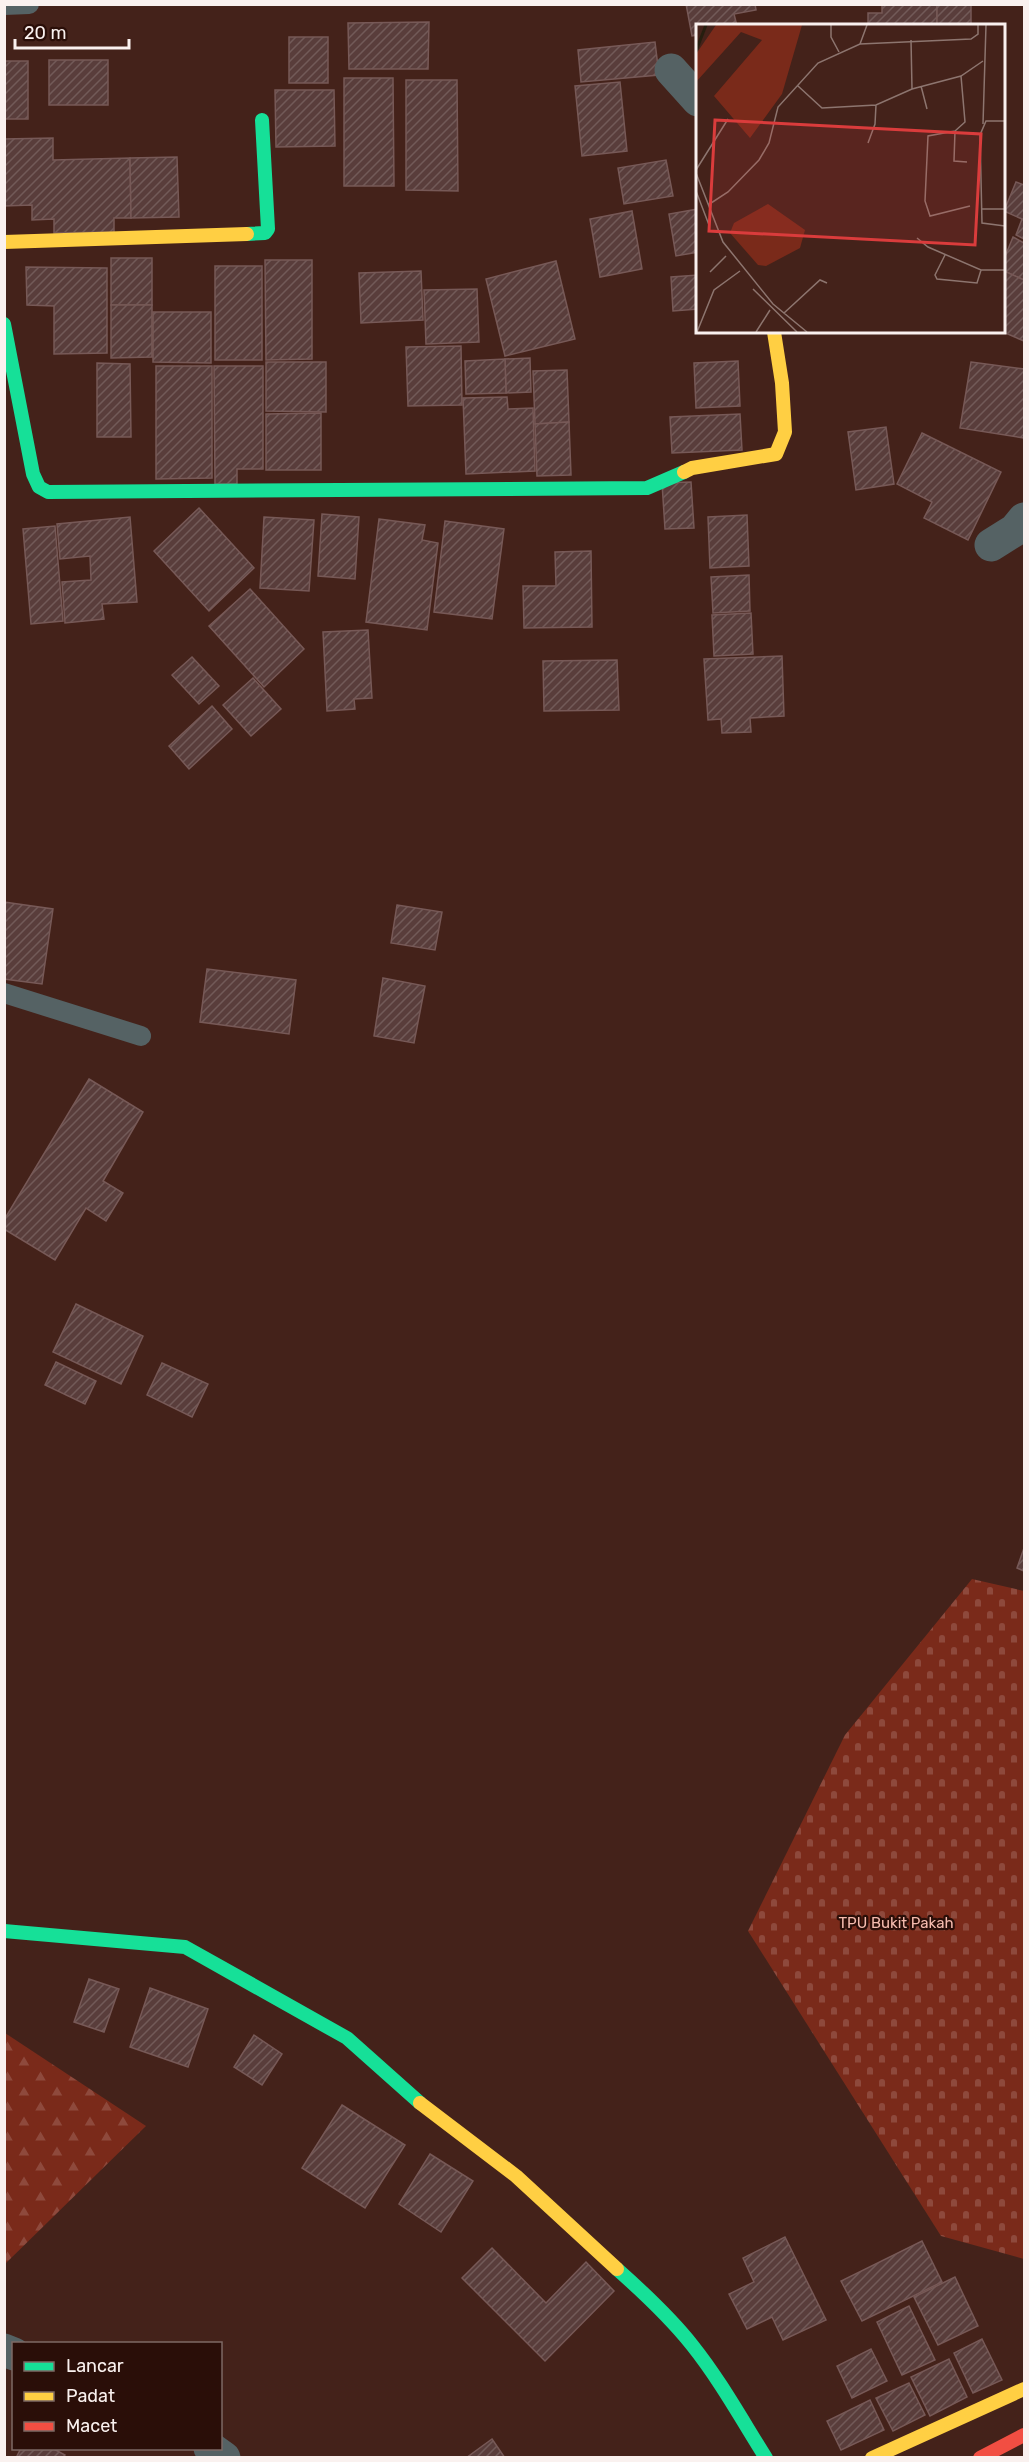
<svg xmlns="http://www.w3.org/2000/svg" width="1029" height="2462" viewBox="0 0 1029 2462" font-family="Rubik,sans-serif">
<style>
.forest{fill:url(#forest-firs)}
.cemetery{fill:url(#cemetery-stones)}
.building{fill:url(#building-hatch);stroke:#775957;stroke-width:1.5}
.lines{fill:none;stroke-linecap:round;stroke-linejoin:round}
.lane{stroke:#556264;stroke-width:20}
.street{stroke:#556264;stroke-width:33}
.fast{stroke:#16e098;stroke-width:14}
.slow{stroke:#ffcf43;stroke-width:14}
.jam{stroke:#f24e42;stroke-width:14}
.labels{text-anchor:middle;stroke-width:4.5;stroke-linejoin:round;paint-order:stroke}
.park-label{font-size:15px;fill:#f5bbae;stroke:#2a0e08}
.inset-river{fill:none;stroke:#261e0f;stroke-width:3}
.inset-road{fill:none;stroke:#8d756f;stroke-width:1.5}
.view{fill:#da3c3c;fill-opacity:0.15;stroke:#da3c3c;stroke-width:3}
.inset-edge{fill:none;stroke:#faf1ef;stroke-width:3}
</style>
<defs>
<pattern id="forest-firs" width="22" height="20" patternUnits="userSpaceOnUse" patternTransform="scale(1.5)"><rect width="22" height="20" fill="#7a2a1a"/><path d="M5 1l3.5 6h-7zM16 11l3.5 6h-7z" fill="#8e493c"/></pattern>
<pattern id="cemetery-stones" width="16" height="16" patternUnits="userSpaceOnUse" patternTransform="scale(1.5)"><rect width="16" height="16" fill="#7a2a1a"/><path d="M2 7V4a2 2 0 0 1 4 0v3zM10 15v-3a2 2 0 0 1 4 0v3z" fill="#8e493c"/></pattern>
<pattern id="building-hatch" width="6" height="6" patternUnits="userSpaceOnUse" patternTransform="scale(1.5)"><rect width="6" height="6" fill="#593d3b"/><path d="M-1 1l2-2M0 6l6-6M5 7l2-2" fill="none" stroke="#725a58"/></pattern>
</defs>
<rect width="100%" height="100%" fill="#44221a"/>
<path class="forest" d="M5 2033 146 2126 5 2264Z"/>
<path class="cemetery" d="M972 1579 1024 1591V2259L941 2236 748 1931 845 1735Z"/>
<g class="building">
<path d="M686 4H755L756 10 734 14 737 26H698V35L692 36Z"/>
<path d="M882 4H937V26H868V13H882Z"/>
<rect x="937" y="4" width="34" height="22"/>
<path d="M429 22 428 69H349L348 23Z"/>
<rect x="289" y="37" width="39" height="46"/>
<path d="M655 42 659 75 581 82 578 50Z"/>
<rect x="49" y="60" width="59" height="45"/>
<rect x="4" y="61" width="24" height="58"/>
<path d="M344 78H393L394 186H344Z"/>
<path d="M406 80H457L458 191 406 190Z"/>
<path d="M620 82 627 151 582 156 575 86Z"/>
<path d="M275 90H334L335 146 276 147Z"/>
<path d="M53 138V160L130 158 131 218H114V232L54 233V219L32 220V205L4 206V139Z"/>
<path d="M177 157 179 217 131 218 130 158Z"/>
<path d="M666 160 673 196 624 204 618 168Z"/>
<path d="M1016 182 1024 185V239L1016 235 1022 219 1004 211Z"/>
<path d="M698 209V252L676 256 669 214Z"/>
<path d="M632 211 642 269 600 277 590 219Z"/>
<path d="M1013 237 1024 243V280L1004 271V259Z"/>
<rect x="111" y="258" width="41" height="47"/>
<path d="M265 260H312V359L266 360Z"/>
<path d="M556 261 575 339 505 356 486 279Z"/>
<rect x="215" y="266" width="47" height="94"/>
<path d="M26 267 107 268V353L54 354V306L27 305Z"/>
<path d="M421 271 423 320 361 323 359 273Z"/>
<path d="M1004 271 1024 280V341L1003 332Z"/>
<path d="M698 275V309L673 311 671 277Z"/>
<path d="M477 289 479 342 426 344 424 290Z"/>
<path d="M111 305H152V357L111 358Z"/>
<path d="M153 312H211V363L153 362Z"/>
<path d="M461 346 462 405 408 406 406 347Z"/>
<path d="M530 358 531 392 506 393 505 359Z"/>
<path d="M505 359 506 393 466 394 465 361Z"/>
<path d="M738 361 740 406 696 408 694 363Z"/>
<path d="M266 362H326V412L266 411Z"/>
<path d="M971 362 1024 369V438L960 428Z"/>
<path d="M97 363 130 364 131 437H97Z"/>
<path d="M156 366H212V478L156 479Z"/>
<path d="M214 366H263V469H237V484H215Z"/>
<path d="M567 370 569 422 535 424 533 371Z"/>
<path d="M507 397 508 409 533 408 535 471 466 474 463 398Z"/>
<path d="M321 413V470H266V414Z"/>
<path d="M740 414 742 450 672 453 670 417Z"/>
<path d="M569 422 571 475 537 476 535 424Z"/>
<path d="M886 427 894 484 856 490 848 432Z"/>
<path d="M922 433 1001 472 968 540 924 518 932 502 897 484Z"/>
<path d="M691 482 694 528 665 529 662 483Z"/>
<path d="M199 508 254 568 209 611 154 551Z"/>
<path d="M322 514 359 517 355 579 318 576Z"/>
<path d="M747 515 749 566 710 568 708 517Z"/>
<path d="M130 517 137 602 102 604 104 619 65 623 62 582 91 580 90 556 60 559 57 524Z"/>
<path d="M264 517 314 520 309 591 260 588Z"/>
<path d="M379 519 425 525 422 540 438 543 427 630 366 622Z"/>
<path d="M445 521 504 529 492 619 434 612Z"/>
<path d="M55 526 63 621 31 624 23 529Z"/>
<path d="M591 551 592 627 524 628 523 586H556L555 552Z"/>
<path d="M749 575 750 611 713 613 711 577Z"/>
<path d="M250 589 304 649 264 687 209 626Z"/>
<path d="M751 613 753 654 714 656 712 615Z"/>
<path d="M368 630 372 698 354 699 355 709 327 711 323 632Z"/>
<path d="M782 656 784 716 750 718 751 732 722 733 721 719 708 720 704 659Z"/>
<path d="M192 657 219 686 199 704 172 675Z"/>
<path d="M617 660 619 710 544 711 543 661Z"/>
<path d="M253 678 281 709 251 736 223 705Z"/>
<path d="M212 706 232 729 189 769 169 746Z"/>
<path d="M4 902 53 909 42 984 4 979Z"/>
<path d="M397 905 442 912 435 950 391 943Z"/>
<path d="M207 969 296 980 289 1034 200 1022Z"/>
<path d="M383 978 425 986 414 1043 374 1036Z"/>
<path d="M89 1079 143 1112 103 1181 123 1193 106 1221 86 1208 55 1260 4 1229V1220Z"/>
<path d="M76 1304 143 1336 121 1384 53 1352Z"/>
<path d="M56 1362 96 1381 85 1404 45 1385Z"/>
<path d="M162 1363 208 1384 192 1417 147 1395Z"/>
<path d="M1024 1548V1571L1017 1568Z"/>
<path d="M89 1979 119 1989 104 2032 74 2022Z"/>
<path d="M150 1988 208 2009 188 2067 130 2047Z"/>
<path d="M254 2035 282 2054 262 2085 234 2067Z"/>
<path d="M342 2105 405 2145 365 2208 302 2168Z"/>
<path d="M430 2154 473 2181 441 2232 399 2204Z"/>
<path d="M785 2237 826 2320 783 2340 772 2317 747 2329 729 2294 754 2282 743 2258Z"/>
<path d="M922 2241 942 2282 862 2321 841 2281Z"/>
<path d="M492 2248 546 2303 586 2262 614 2291 545 2361 462 2278Z"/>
<path d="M955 2277 978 2326 938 2345 914 2297Z"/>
<path d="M909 2306 935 2360 902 2375 877 2322Z"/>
<path d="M982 2339 1002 2380 973 2393 954 2353Z"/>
<path d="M871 2349 887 2381 852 2398 837 2366Z"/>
<path d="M949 2359 967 2397 930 2416 911 2377Z"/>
<path d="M909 2383 925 2415 893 2431 876 2398Z"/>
<path d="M870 2400 884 2430 841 2450 827 2421Z"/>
<path d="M492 2439 505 2458H466Z"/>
<path d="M21 2448H52L65 2455 63 2458H16Z"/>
</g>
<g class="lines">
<g class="lane">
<path d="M4 5 29 4"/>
<path d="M4 993 141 1036"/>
</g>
<g class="street">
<path d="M671 70 698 100"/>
<path d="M991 545 1015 530 1024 519"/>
<path d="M4 2350 14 2354"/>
<path d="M210 2448 224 2458"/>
</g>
<g class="fast">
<path d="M247 234 265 233 268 229 262 120"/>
<path d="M4 324 33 474 39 487 48 492 647 488 684 472"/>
<path d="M4 1931 185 1947 347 2038 420 2103"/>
<path d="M617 2269C644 2293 670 2317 692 2345 720 2380 742 2420 766 2458"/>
</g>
<g class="slow">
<path d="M4 242 247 234"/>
<path d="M684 472 692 468 776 454 785 432 782 383 774 332"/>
<path d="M420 2103 516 2176 617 2269"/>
<path d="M872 2458 1024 2389"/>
</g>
<path class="jam" d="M980 2458 1024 2435"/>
</g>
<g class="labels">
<g class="park-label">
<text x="896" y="1928">TPU Bukit Pakah</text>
</g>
</g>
<g transform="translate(696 24)">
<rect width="309" height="309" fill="#44221a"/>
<path d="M20 1H106L86 70 54 114 18 72 66 16 45 8 0 58V30Z" fill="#7a2a1a"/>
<path d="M72 180 109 206 104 224 70 242 62 241 34 209 38 199Z" fill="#7a2a1a"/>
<path class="inset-river" d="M0 27 10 1"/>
<path class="inset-road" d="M135 1V13L143 28M215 16 216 65M164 20 171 1M265 52 269 98 259 107 258 137 271 138M102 62 126 84 180 81 216 65 265 52 287 37M225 62 231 85M309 97H290L284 111 286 199 309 202M287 100 290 1M259 107 232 112 229 177 234 192 274 182M172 119 179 100 180 81M0 146 32 95M0 149 27 218 77 280 111 308M0 167 13 201M12 181 32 168 63 136 73 119 82 83 122 39 164 20 275 15 282 10V1M285 185H309M221 214 232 223 285 246H309M249 231 239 251 241 255 281 259 285 246M14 248 30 232M57 265 101 308M88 289 124 256 131 259M1 308 18 266 44 247M60 308 74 286"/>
<path class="view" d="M19 96 285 110 279 221 13 207Z"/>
<rect width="309" height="309" class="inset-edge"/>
</g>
<rect width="1029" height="2462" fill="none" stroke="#faf1ef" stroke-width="12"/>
<rect x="12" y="2342" width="210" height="108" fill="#2a0e08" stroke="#7d6964" stroke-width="1.5"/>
<rect x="24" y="2362" width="30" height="9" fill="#16e098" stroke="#7d6964" stroke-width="1.5"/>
<text x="66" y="2372" font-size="18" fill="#faf1ef">Lancar</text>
<rect x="24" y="2392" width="30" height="9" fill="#ffcf43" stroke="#7d6964" stroke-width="1.5"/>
<text x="66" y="2402" font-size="18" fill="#faf1ef">Padat</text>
<rect x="24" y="2422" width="30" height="9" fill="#f24e42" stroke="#7d6964" stroke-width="1.5"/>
<text x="66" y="2432" font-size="18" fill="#faf1ef">Macet</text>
<path d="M15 39v9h114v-9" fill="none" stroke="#faf1ef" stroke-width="3"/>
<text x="24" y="39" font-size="18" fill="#faf1ef" stroke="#2a0e08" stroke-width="4.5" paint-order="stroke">20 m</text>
</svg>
